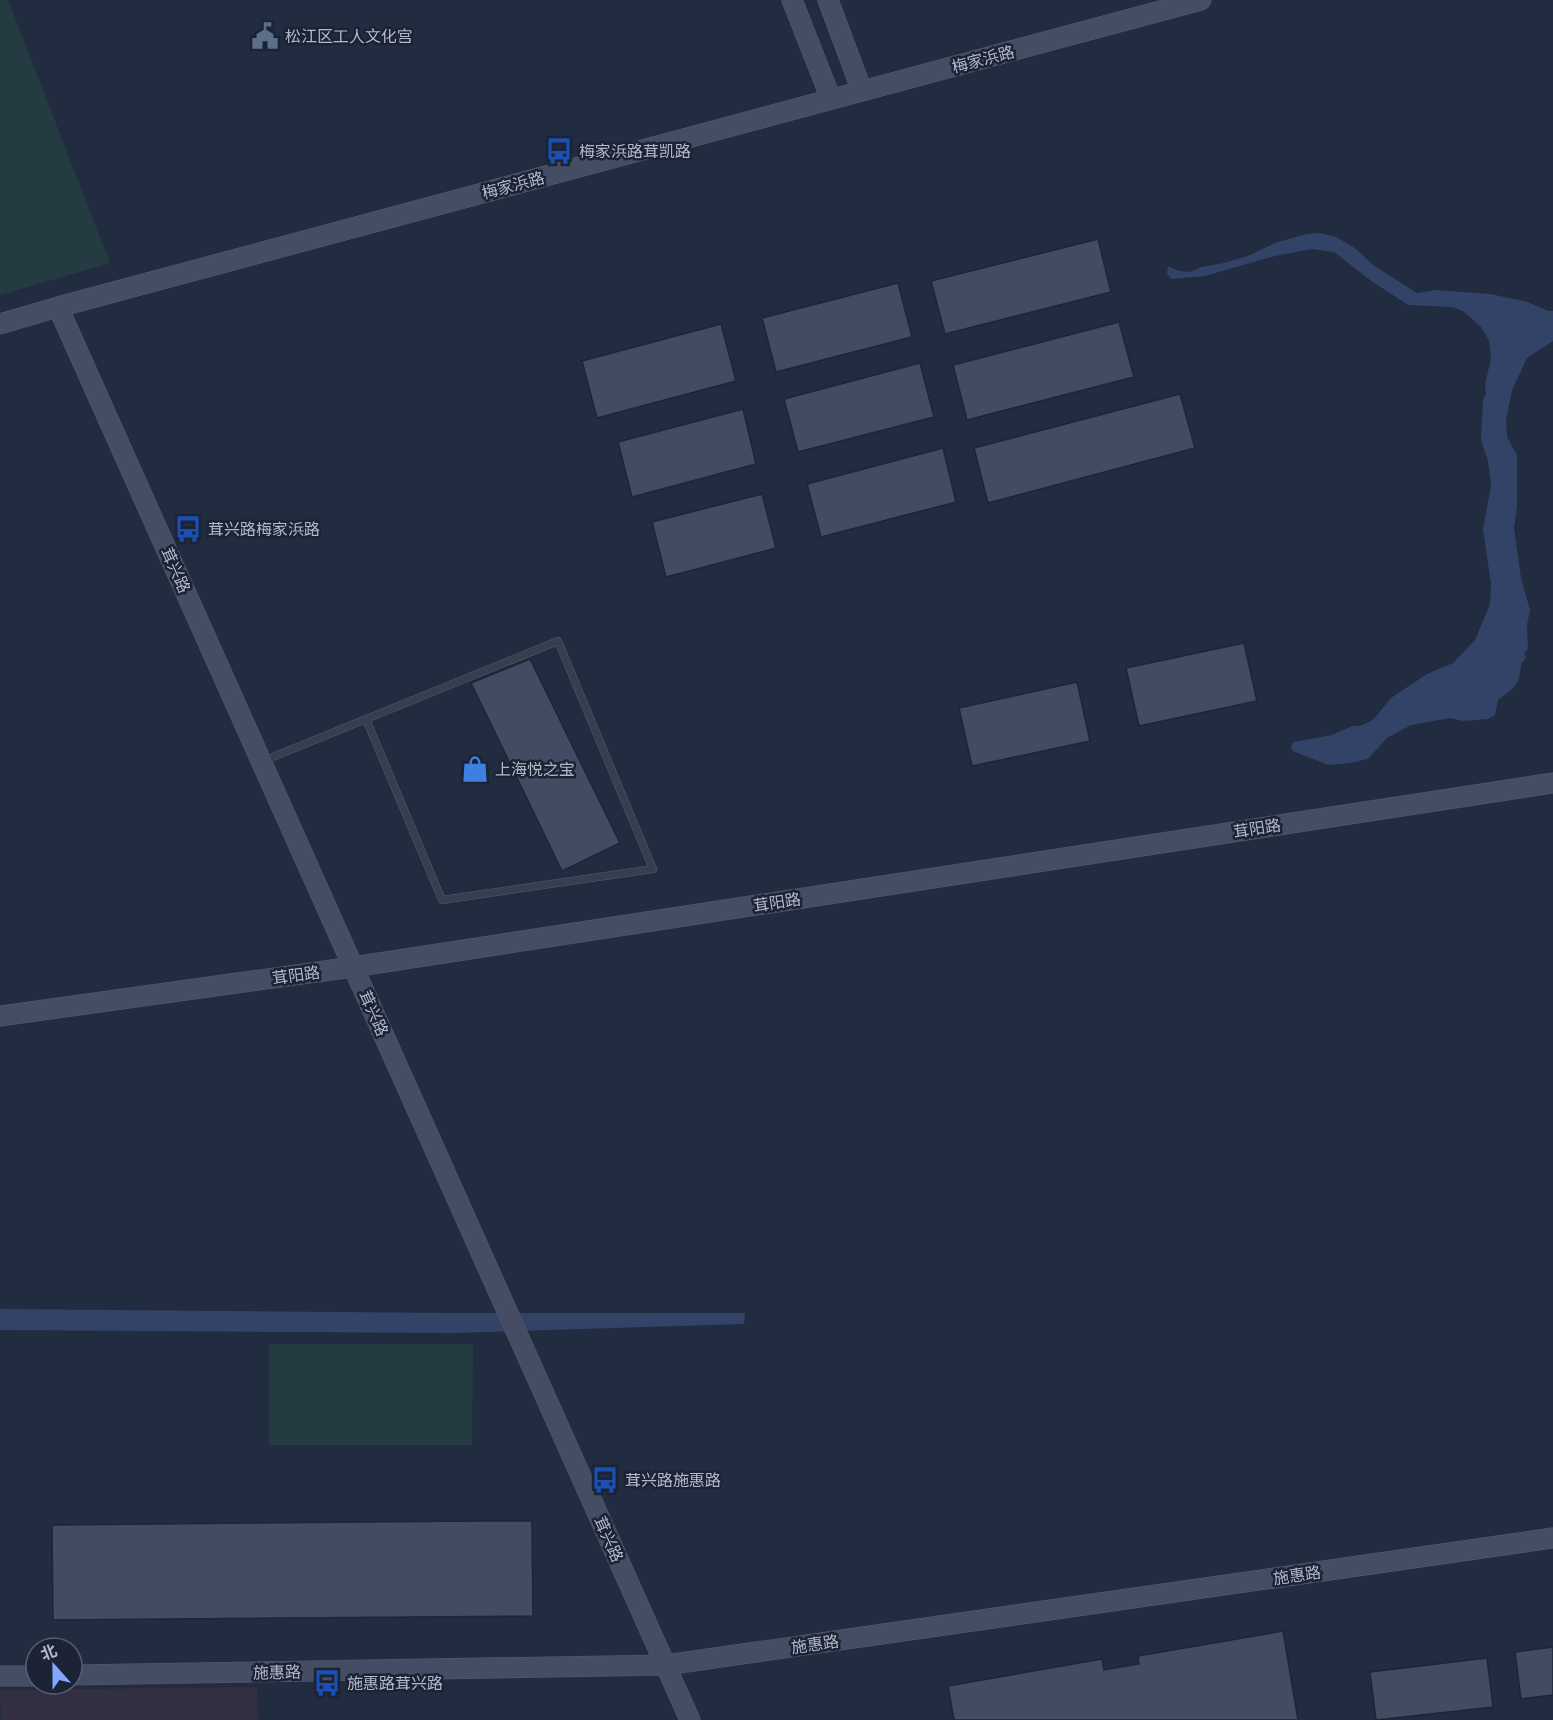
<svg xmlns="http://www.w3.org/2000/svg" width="1553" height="1720" viewBox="0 0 1553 1720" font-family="Montserrat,'Noto Sans SC',sans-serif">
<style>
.medical{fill:#332f40}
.green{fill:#243b41}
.water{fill:#324367}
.building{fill:#414b62;stroke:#1d2537;stroke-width:1.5}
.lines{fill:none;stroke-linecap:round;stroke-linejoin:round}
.lane-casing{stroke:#545c6e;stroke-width:8}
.secondary-casing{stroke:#545c6e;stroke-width:21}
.lane{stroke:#363e50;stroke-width:7}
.secondary{stroke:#444d63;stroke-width:20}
.labels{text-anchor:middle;stroke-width:5;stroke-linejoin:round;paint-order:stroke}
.poi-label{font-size:16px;fill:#b2b9cb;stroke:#1b2335;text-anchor:start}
.street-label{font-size:16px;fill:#b2b9cb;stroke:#1b2335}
</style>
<rect width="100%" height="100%" fill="#222c40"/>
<path class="medical" d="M257 1687 258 1720H1L0 1690Z"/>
<g class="green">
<path d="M0 0H8L110 263 0 295Z"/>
<path d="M269 1344H473L472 1445H269Z"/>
</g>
<g class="water">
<path d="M1320 233 1336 237 1355 248 1373 265 1417 293 1436 290 1490 294 1528 302 1548 311H1553V341L1527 358 1512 390 1506 420 1507 437 1517 455V507L1514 528 1521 578 1530 610 1527 625 1528 648 1524 654 1526 658 1521 664C1519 687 1515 687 1498 700L1495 715 1488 719 1463 721 1450 718 1411 725 1387 738 1368 759 1350 763 1328 765 1293 751 1291 746 1294 742 1332 735 1352 726H1360L1367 723 1374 719 1391 698 1427 674 1453 663 1475 640 1490 604 1491 584 1483 529 1491 486 1488 461 1481 440 1483 400 1486 393 1485 384 1491 359 1489 340 1481 327 1463 311 1452 307 1408 305 1370 280 1334 252 1312 249 1275 256 1205 276 1172 279 1167 274 1168 266 1179 271 1190 272 1201 267 1224 263 1248 256 1275 243 1306 234Z"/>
<path d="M0 1309 448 1313H745L744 1324 453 1333 0 1330Z"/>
</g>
<g class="building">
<path d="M1098 239 1111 292 945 334 931 281Z"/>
<path d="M898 283 912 337 776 372 762 318Z"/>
<path d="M1119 322 1134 377 967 420 953 365Z"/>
<path d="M721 324 736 381 597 418 582 361Z"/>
<path d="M920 363 934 417 798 452 784 399Z"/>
<path d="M1180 394 1195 448 988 503 974 448Z"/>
<path d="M743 409 756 464 632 497 618 442Z"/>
<path d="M943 448 956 502 821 537 807 484Z"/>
<path d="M762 494 776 548 666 577 652 522Z"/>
<path d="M1244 643 1257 701 1139 726 1126 668Z"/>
<path d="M530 659 620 843 562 871 471 683Z"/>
<path d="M1077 682 1090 741 972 766 959 708Z"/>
<path d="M475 1521H532L533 1616 53 1620 52 1525Z"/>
<path d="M1283 1631 1298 1720H954L948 1686 1102 1659 1104 1670 1139 1664 1138 1656Z"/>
<path d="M1553 1647V1695L1521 1699 1515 1652Z"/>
<path d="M1487 1658 1493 1707 1376 1720 1370 1672Z"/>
</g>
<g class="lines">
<defs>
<path id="lane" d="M263 761 558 641 653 869 442 900 366 719"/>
<g id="secondary">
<path d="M792 0 831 99"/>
<path d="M828 0 862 91"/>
<path d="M58 307 690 1720"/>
<path d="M0 324 58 307 1201 0"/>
<path d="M0 1016 353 967 1553 783"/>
<path d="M72 1675 666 1665 1553 1538"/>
<path d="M0 1676H36"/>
</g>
</defs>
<use href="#lane" class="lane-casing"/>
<use href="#secondary" class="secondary-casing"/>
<use href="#lane" class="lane"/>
<use href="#secondary" class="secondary"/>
</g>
<defs>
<symbol id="civic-bare" viewBox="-9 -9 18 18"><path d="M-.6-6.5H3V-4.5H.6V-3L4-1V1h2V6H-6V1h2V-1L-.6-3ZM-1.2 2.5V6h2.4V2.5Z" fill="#5c6f8a" stroke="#1b2335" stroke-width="2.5" paint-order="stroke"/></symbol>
<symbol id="bus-bare" viewBox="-9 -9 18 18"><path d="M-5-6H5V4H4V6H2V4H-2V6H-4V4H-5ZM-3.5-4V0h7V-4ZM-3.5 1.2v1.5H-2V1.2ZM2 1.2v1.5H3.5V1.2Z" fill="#1a4fb4" stroke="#1b2335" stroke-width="2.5" paint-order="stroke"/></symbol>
<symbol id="shop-bare" viewBox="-9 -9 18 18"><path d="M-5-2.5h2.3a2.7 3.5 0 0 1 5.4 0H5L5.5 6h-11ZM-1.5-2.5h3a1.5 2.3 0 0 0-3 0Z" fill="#3f7fe0" stroke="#1b2335" stroke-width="2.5" paint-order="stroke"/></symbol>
</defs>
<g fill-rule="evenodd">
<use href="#civic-bare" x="246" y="17" width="38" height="38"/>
<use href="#bus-bare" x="540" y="132" width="38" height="38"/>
<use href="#bus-bare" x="169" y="510" width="38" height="38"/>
<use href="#shop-bare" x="456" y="750" width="38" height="38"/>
<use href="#bus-bare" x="586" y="1461" width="38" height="38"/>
<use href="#bus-bare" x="308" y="1664" width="38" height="38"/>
</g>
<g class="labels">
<g class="poi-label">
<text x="285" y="42">松江区工人文化宫</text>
<text x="579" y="157">梅家浜路茸凯路</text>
<text x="208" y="535">茸兴路梅家浜路</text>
<text x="495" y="775">上海悦之宝</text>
<text x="625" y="1486">茸兴路施惠路</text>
<text x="347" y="1689">施惠路茸兴路</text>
</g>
<g class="street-label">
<text transform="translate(983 59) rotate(-15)" y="6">梅家浜路</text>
<text transform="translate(513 185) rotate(-15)" y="6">梅家浜路</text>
<text transform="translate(176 570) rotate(66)" y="6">茸兴路</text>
<text transform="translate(1257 828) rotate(-9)" y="6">茸阳路</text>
<text transform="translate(777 902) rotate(-9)" y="6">茸阳路</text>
<text transform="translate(296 975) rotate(-8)" y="6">茸阳路</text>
<text transform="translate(374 1013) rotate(66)" y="6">茸兴路</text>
<text transform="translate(609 1539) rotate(66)" y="6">茸兴路</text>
<text transform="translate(1297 1575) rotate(-8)" y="6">施惠路</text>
<text transform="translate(815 1644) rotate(-8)" y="6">施惠路</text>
<text transform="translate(277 1672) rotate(-1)" y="6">施惠路</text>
</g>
</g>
<g transform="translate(54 1666) rotate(339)"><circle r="28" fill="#1b2335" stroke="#575f71" stroke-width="1.5"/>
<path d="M0-4.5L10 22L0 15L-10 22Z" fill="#83a7ff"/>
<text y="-9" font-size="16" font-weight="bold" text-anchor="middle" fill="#b2b9cb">北</text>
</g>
</svg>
